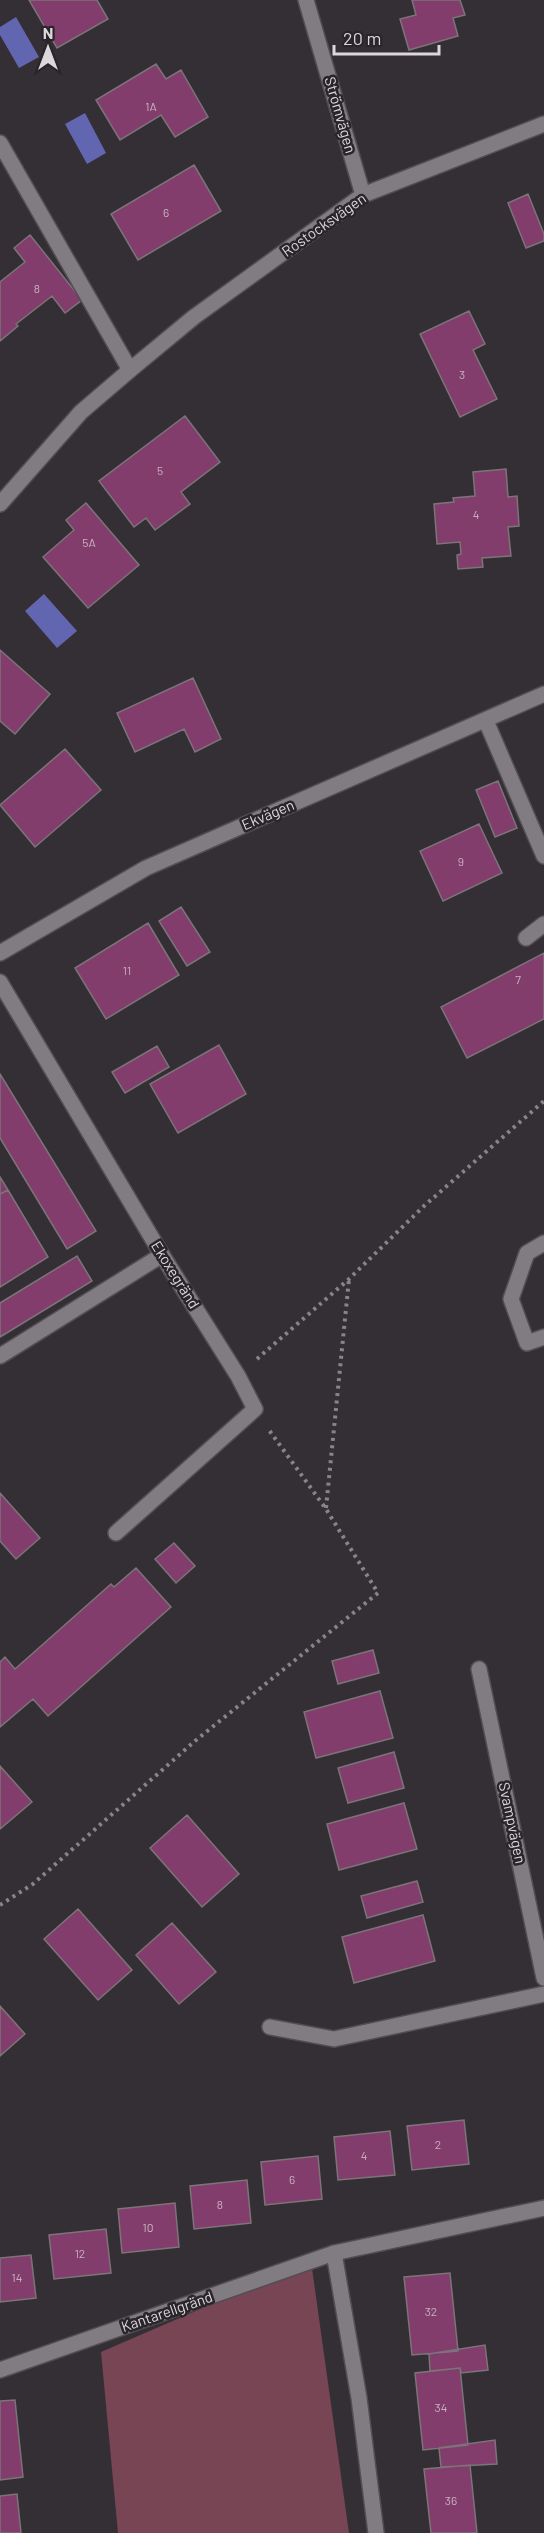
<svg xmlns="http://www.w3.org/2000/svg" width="544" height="2533" font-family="Barlow,sans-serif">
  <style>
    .green { fill: #774554 }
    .water { fill: #6265af }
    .building { fill: #833d6d; stroke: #7b7478; stroke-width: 1.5 }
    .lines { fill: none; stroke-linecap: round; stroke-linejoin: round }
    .lane-casing { stroke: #514d51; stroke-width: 18 }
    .street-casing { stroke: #514d51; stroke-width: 18 }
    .path { stroke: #888488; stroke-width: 4; stroke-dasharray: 3 4.5; stroke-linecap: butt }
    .lane { stroke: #817c82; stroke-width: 15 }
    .street { stroke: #817c82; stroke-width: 15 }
    .labels { text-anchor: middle; stroke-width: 5; stroke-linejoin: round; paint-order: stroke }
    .number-label { font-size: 12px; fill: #c5b1c0 }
    .street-label { font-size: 15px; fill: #dbd8db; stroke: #2a252a }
  </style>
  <rect width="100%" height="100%" fill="#342f34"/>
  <!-- green -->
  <path class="green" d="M311 2261 349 2533H118L101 2352Z"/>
  <!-- water -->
  <path class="water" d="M16 17 39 57 19 68 0 35V27Z
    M85 113 106 153 87 164 65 124Z
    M44 594 77 631 57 648 25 611Z"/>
  <!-- building -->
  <path class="building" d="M29 0H97L108 19 57 48Z
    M412 0H460L465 15 453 18 458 36 409 50 400 19 416 15Z
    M156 64 166 79 181 70 208 117 175 137 161 115 120 140 96 100Z
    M194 165 221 211 138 260 111 214Z
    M528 194 544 234V241L526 248 508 203Z
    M30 235 82 300 65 313 52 296 16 324 18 326 0 341V282L25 262 14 248Z
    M469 311 485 344 473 350 497 399 460 417 420 334Z
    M185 416 220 462 181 492 190 504 155 530 146 518 134 527 99 481Z
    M506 469 508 497 517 496 519 526 508 527 511 556 482 558 483 567 458 569 457 555 461 554 460 542 437 544 434 504 454 502 453 498 475 496 473 472Z
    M86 503 139 565 88 608 43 557 74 530 66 520Z
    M0 650 50 694 15 734 0 721Z
    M193 678 221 739 195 752 184 729 135 752 117 713Z
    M65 749 101 790 35 847 0 805Z
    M498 781 517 828 495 837 476 790Z
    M479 824 502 873 443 901 420 851Z
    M181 907 210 952 187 966 159 921Z
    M148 923 179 975 106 1019 75 968Z
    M544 953V1019L467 1058 441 1007Z
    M219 1045 246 1094 178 1133 150 1084Z
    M157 1046 169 1067 125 1093 112 1072Z
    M0 1074 96 1231 67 1249 0 1138Z
    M0 1177 8 1190 0 1194Z
    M8 1190 48 1257 0 1287V1194Z
    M77 1256 92 1281 0 1337V1303Z
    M0 1493 40 1538 16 1559 0 1541Z
    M174 1543 195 1566 176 1583 155 1559Z
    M136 1568 171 1607 48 1716 33 1699 0 1727V1662L5 1657 15 1669 111 1584 114 1587Z
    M373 1650 379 1673 338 1684 332 1661Z
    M380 1691 393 1738 316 1758 304 1712Z
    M394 1752 404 1788 348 1803 338 1768Z
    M0 1766 32 1802 0 1829Z
    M404 1803 417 1849 339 1870 327 1824Z
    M187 1815 239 1874 202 1907 150 1848Z
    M417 1881 423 1902 367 1918 361 1896Z
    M78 1909 132 1970 98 2000 44 1939Z
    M423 1915 435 1961 354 1983 342 1937Z
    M172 1923 216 1972 179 2004 136 1955Z
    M0 2006 25 2034 0 2056Z
    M464 2120 469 2164 412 2170 407 2126Z
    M390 2131 395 2175 338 2180 334 2137Z
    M318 2156 322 2199 265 2205 261 2162Z
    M247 2180 251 2223 194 2229 190 2186Z
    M175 2203 179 2247 122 2253 118 2209Z
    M106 2229 111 2273 54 2279 49 2235Z
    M31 2255 36 2298 0 2302V2258Z
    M450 2273 458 2351 412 2355 404 2277Z
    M485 2345 488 2370 461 2373 460 2368 430 2371 429 2354Z
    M460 2368 468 2445 423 2450 415 2373Z
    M15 2400 23 2477 0 2480V2401Z
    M495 2440 497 2464 441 2467 439 2448Z
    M470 2465 477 2533H431L424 2469Z
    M17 2494 21 2533H0V2496Z"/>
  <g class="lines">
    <!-- lane casing -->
    <g class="lane-casing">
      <path id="lane" d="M0 143 130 370
        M486 721 544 856
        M526 938 544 924
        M544 1243 527 1253 511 1299 527 1343 544 1337
        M0 1356 162 1255"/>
    </g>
    <!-- street casing -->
    <g class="street-casing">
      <path id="street" d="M306 0 363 195
        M0 504 81 412 130 370 194 317 363 195 544 124
        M0 953 146 868 544 694
        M0 982 162 1255 238 1376 255 1409 116 1533
        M479 1669 544 1978
        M270 2027 334 2039 544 1994
        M334 2253 359 2398 376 2533
        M0 2370 334 2253 544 2208"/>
    </g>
    <!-- path -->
    <path class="path" d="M257 1359 349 1279 424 1206 544 1101
      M326 1508 349 1279
      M0 1905 33 1884 195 1741 378 1593 326 1509 269 1430"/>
    <!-- lane -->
    <use href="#lane" class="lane"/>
    <!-- street -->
    <use href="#street" class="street"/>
  </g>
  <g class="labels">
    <!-- number labels -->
    <g class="number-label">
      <text x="151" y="111">1A</text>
      <text x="166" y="217">6</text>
      <text x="37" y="293">8</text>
      <text x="462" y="379">3</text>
      <text x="160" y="475">5</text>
      <text x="476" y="519">4</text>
      <text x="89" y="547">5A</text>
      <text x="461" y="866">9</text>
      <text x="127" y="975">11</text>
      <text x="518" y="984">7</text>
      <text x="438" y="2149">2</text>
      <text x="364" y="2160">4</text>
      <text x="292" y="2184">6</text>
      <text x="220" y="2209">8</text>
      <text x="148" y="2232">10</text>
      <text x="80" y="2258">12</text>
      <text x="17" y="2282">14</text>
      <text x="431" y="2316">32</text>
      <text x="441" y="2412">34</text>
      <text x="451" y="2505">36</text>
    </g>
    <!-- street labels -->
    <g class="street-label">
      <text transform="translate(340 115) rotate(74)" y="5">Strömvägen</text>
      <text transform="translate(324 225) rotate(-35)" y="5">Rostocksvägen</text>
      <text transform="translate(268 815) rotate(-23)" y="5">Ekvägen</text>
      <text transform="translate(175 1275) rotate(58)" y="5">Ekoxegränd</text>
      <text transform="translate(512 1823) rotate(78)" y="5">Svampvägen</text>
      <text transform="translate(167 2312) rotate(-19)" y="5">Kantarellgränd</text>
    </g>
  </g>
  <!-- north arrow -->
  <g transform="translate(48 48)" stroke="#2a252a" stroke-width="4.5" paint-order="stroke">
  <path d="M0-4.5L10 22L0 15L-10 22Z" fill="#dbd8db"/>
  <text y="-9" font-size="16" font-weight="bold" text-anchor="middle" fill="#dbd8db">N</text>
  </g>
  <!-- scale -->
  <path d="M334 45v9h105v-9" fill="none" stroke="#dbd8db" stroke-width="3"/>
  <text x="343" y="45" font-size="18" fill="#dbd8db" stroke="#2a252a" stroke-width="4.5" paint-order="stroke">20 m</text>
</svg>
